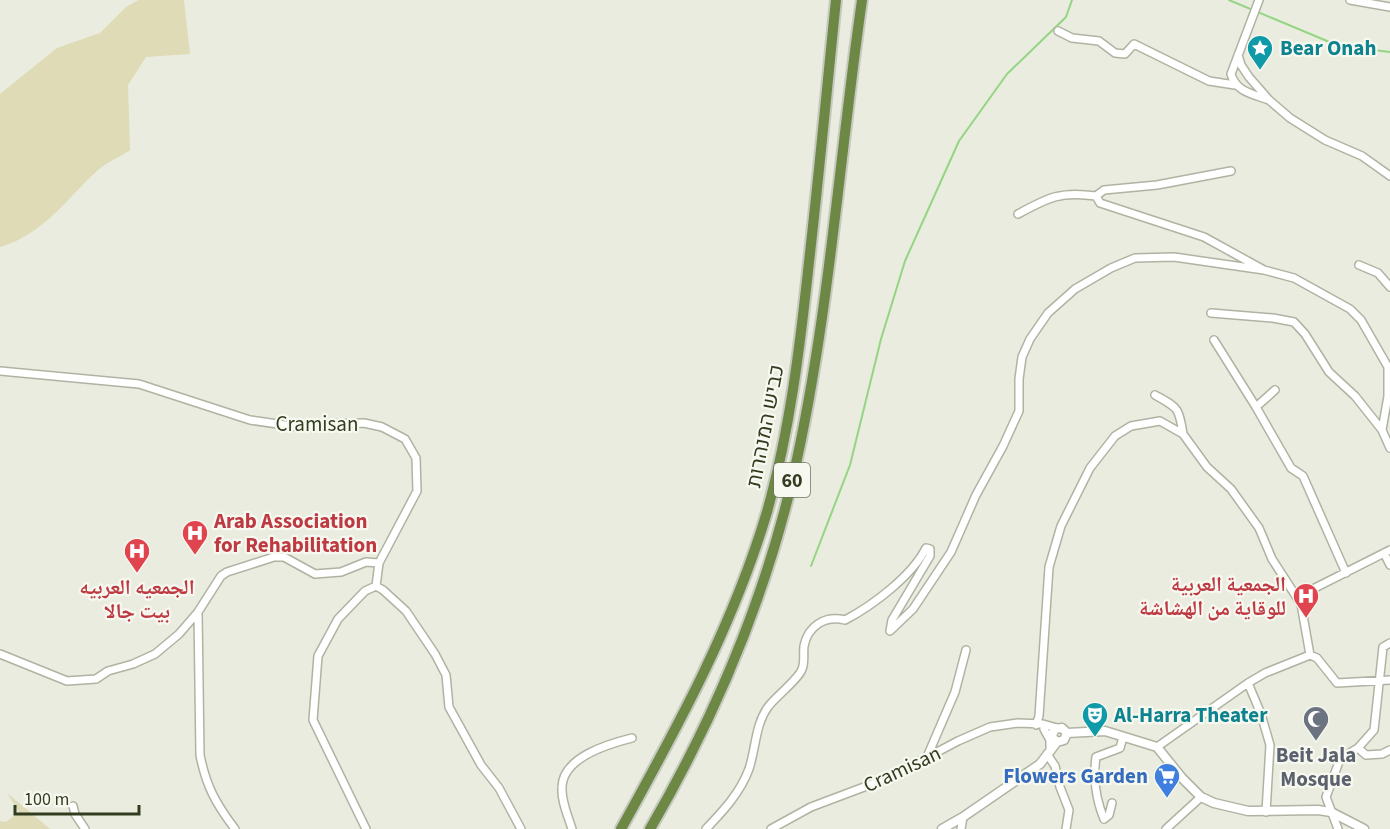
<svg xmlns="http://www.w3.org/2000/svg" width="1390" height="829" font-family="'Source Sans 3','Noto Naskh Arabic',Heebo,sans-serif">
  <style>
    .green { fill: #dfdbb6 }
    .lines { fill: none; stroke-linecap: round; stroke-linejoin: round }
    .stream { stroke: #94d582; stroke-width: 2 }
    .minor-casing { stroke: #aeb4a2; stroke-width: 10 }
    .tertiary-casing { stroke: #aeb4a2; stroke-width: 11 }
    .trunk-casing { stroke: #c6c9c0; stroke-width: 14 }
    .minor { stroke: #fff; stroke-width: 7 }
    .tertiary { stroke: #fff; stroke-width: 8 }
    .trunk { stroke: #6d8844; stroke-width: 10 }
    .labels { text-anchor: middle; stroke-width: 4.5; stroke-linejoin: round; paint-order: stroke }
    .shield { fill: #f7f8f0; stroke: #6d755e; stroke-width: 1.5 }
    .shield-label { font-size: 20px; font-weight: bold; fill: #323d1f }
    .culture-label { font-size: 21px; font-weight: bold; fill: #0d838f; stroke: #f7f8f0; text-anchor: start }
    .street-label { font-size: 21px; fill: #323d1f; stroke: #f7f8f0 }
    .health-label { font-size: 21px; font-weight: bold; fill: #be3a42; stroke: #f7f8f0; text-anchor: start }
    .worship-label { font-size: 21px; font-weight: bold; fill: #5b616d; stroke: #f7f8f0 }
    .shop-label { font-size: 21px; font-weight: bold; fill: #366cbe; stroke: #f7f8f0; text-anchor: end }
  </style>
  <rect width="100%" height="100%" fill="#e9ecdf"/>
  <!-- green -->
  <path class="green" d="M139 0H184L190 54 146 57 128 85 130 150C120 157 107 162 98 170 66 199 44 234 0 247V94L57 48 100 33 126 7Z
    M7 793 50 829H0V821L6 822 19 812Z"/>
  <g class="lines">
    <!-- stream -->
    <path class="stream" d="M1229 0 1339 46 1390 52
      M811 566 850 465 881 339 905 261 959 141 1007 74 1066 17 1072 0"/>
    <!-- minor casing -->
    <g class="minor-casing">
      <path id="minor" d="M1259 0 1231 74C1236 92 1253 94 1269 100
        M1350 0 1390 7
        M1058 31 1072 38 1099 41 1115 53 1125 54 1134 44 1209 81 1235 85
        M1238 55 1241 65 1249 77 1269 100 1290 118 1325 140 1362 156 1390 176
        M1096 196 1104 190 1157 185 1231 171
        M1018 214C1049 197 1061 191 1096 196L1100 203 1204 237 1264 270 1294 278 1350 309 1361 320 1388 367V396L1382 430
        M1359 265 1378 273 1390 287
        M1211 313 1273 318 1294 322 1305 334 1329 372 1355 396 1382 430 1390 448
        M1214 340 1256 407 1291 468 1303 476 1346 573
        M0 371 139 384 250 420 305 428 330 424 364 423 382 427 405 439 416 458 417 491 379 563 376 586 383 590 406 611 435 654 446 675 449 707 481 765 499 788 521 829
        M1155 395C1178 408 1179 407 1183 434
        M1256 407 1275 390
        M1384 553 1390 565
        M1297 597 1390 550
        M198 612 200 755C206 786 216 804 235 829
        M0 654 67 681 96 679 108 671 133 664 155 654 179 634 198 612 221 576 227 572 274 557H284L315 574 341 572 366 562 379 563
        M1310 655 1317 658 1337 683 1390 680
        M1036 725 1039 716 1049 567 1061 526 1090 468 1115 436 1131 426 1160 421 1183 434 1207 467 1231 489 1259 528 1272 559 1301 604 1310 655 1265 673 1248 683
        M1044 729 1050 740V751
        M1157 747 1248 683 1261 714 1270 745 1266 812
        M1358 748 1366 755 1382 754 1390 750
        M1047 754 1055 766 1060 787 1069 810 1066 829
        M927 757 955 692 966 650
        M1112 803 1109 815 1104 819C1096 800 1093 777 1096 757L1120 748 1123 737
        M73 806 75 814 85 829
        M366 829 313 720 318 656 338 619 365 591 376 586
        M572 829C568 816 561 801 562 787 563 757 608 744 632 738
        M706 829C724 810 740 793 749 769 756 748 755 725 768 707 775 697 799 679 802 669 805 663 803 653 804 646 808 626 825 615 845 620 872 606 912 576 926 548L930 549V556L892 620 890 631 913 609 951 552 976 495 1003 446 1019 411V379L1022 357 1030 339 1048 313 1075 289 1111 268 1135 258 1174 257 1264 270
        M771 829 811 807 888 778 958 741 990 727 1018 723 1043 724 1057 728
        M961 829 963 817
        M1166 829 1201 797
        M1338 829 1326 797 1340 759 1358 748 1374 730 1383 647 1390 643"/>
    </g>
    <!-- tertiary casing -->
    <g class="tertiary-casing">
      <path id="tertiary" d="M1067 733 1105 731 1157 747 1182 778 1201 797 1214 803 1248 811 1318 810 1331 812 1364 829
        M1057 742 1052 737 1054 729 1062 728 1067 733
        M942 829 963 817 1040 764 1057 742 1064 740 1067 733"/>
    </g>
    <!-- trunk casing -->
    <g class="trunk-casing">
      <path id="trunk" d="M621 829C678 726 733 626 767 512 790 430 800 346 809 262 819 175 827 87 836 0
        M650 829C714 719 764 601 793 477 829 320 839 159 862 0"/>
    </g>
    <!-- minor -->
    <use href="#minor" class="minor"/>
    <!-- tertiary -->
    <use href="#tertiary" class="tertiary"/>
    <!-- trunk -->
    <use href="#trunk" class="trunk"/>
  </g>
  <!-- icons -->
  <defs>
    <g id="sight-pin" transform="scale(1.35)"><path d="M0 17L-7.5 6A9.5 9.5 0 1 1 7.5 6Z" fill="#0f9aa8" stroke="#f7f8f0"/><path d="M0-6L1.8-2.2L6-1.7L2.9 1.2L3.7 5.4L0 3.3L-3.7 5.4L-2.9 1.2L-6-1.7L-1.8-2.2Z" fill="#fff"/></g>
    <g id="hospital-pin" transform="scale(1.35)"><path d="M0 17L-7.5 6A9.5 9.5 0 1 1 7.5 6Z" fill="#e0444e" stroke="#f7f8f0"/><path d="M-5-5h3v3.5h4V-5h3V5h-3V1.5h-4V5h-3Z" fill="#fff"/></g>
    <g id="theatre-pin" transform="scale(1.35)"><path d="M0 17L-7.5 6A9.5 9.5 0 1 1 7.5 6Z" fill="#0f9aa8" stroke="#f7f8f0"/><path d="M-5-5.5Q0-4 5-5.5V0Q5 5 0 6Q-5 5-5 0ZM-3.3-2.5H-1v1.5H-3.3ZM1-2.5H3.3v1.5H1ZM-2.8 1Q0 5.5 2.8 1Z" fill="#fff"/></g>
    <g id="mosque-pin" transform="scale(1.35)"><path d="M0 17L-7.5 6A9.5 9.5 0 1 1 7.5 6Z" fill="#6b7280" stroke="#f7f8f0"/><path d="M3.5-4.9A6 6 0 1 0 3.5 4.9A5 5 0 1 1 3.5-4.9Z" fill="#fff"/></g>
    <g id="supermarket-pin" transform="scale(1.35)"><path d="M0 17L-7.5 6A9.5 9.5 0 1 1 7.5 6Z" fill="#3f7fe0" stroke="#f7f8f0"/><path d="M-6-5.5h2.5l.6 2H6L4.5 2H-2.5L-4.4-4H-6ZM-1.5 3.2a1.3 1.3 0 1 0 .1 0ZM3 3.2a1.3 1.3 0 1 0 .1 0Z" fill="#fff"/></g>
  </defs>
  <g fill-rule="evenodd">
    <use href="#sight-pin" x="1260" y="48"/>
    <use href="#hospital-pin" x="195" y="533"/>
    <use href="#hospital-pin" x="137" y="551"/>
    <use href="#hospital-pin" x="1306" y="596"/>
    <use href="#theatre-pin" x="1095" y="715"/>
    <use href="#mosque-pin" x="1316" y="719"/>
    <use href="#supermarket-pin" x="1167" y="776"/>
  </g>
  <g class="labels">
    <!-- shield labels -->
    <rect class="shield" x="774" y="463" width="36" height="34" rx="4.5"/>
    <g class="shield-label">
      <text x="792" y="487">60</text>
    </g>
    <!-- culture labels -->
    <g class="culture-label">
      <text x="1280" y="55">Bear Onah</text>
      <text x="1114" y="722">Al-Harra Theater</text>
    </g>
    <!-- street labels -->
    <g class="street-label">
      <text x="317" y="431">Cramisan</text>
      <text transform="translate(765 426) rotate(-79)" y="7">כביש המנהרות</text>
      <text transform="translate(902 769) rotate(-25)" y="7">Cramisan</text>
    </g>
    <!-- health labels -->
    <g class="health-label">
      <text x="214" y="528">Arab Association<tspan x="214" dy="24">for Rehabilitation</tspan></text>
      <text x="1286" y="591" text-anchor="end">الجمعية العربية<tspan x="1286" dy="24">للوقاية من الهشاشة</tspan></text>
      <text x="137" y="594" text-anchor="middle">الجمعيه العربيه<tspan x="137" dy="24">بيت جالا</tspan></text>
    </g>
    <!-- worship labels -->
    <g class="worship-label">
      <text x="1316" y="762">Beit Jala<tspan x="1316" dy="24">Mosque</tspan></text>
    </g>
    <!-- shop labels -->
    <g class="shop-label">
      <text x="1148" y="783">Flowers Garden</text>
    </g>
  </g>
  <!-- scale -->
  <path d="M15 805v9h124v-9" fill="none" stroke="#323d1f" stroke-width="3"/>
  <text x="24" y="805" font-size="18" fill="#323d1f" stroke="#f7f8f0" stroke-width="4.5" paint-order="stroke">100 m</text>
</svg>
